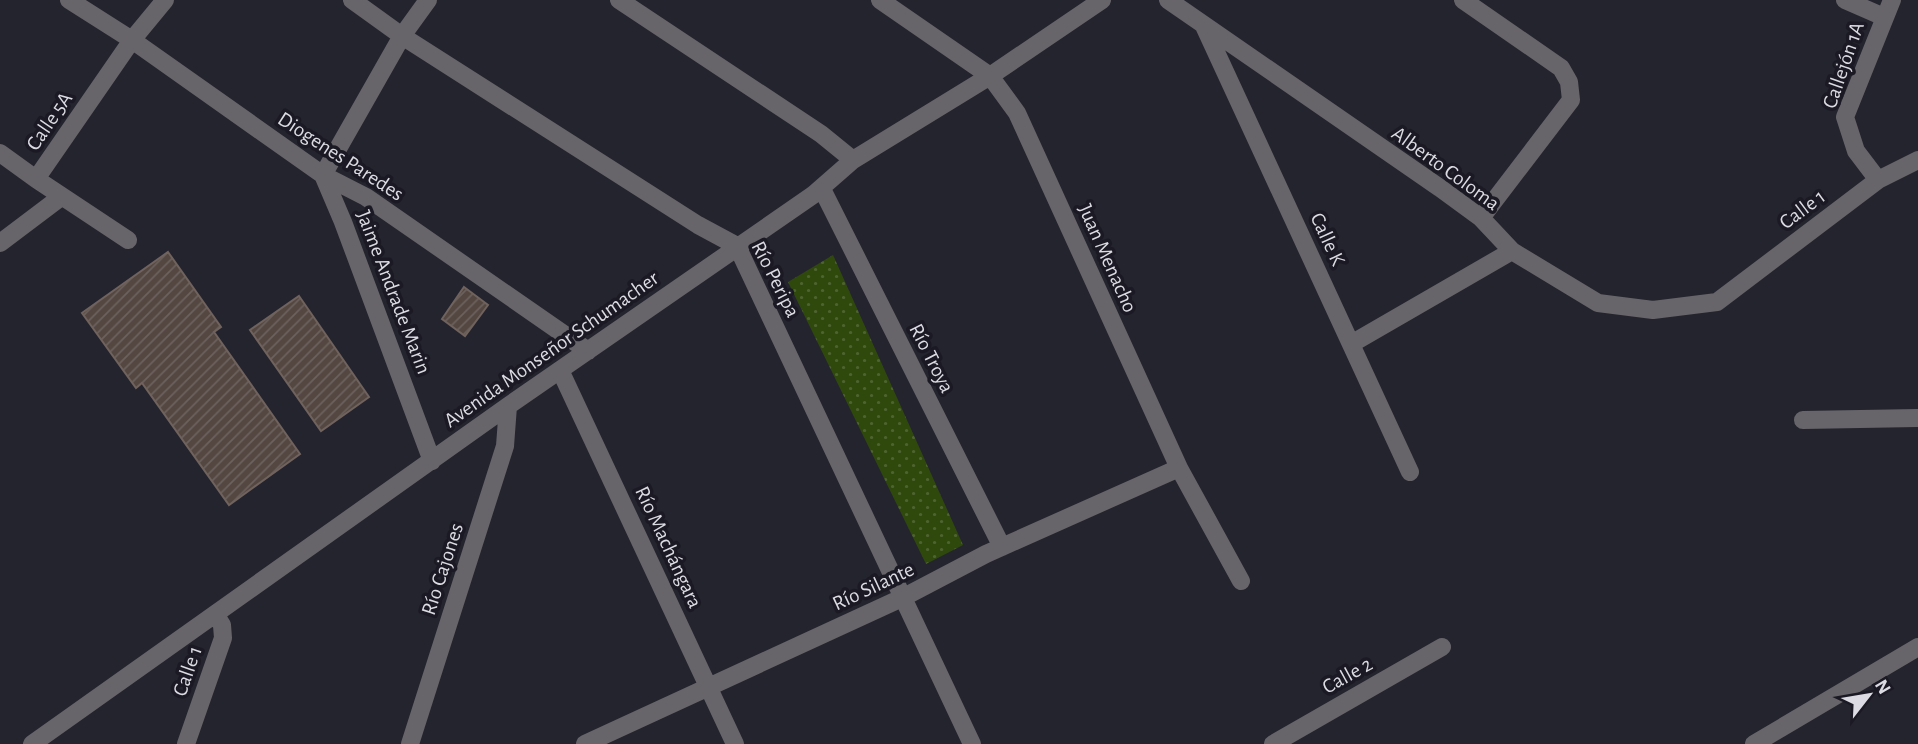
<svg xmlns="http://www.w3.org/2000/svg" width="1918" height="744" font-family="'Alegreya Sans',sans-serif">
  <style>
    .grass { fill: url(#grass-dots) }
    .building { fill: url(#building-hatch); stroke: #70625d; stroke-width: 2 }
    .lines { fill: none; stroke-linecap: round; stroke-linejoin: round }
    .minor { stroke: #67656a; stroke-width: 18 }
    .labels { text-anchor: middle; stroke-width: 7; stroke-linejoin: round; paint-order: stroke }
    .street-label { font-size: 21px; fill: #dcdbe3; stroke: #1b1a24 }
  </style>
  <defs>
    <pattern id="grass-dots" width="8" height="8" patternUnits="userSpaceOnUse" patternTransform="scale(1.75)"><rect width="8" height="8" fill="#2f490d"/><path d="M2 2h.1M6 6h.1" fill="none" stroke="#4d6330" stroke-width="1.8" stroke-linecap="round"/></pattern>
    <pattern id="building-hatch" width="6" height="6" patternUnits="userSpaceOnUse" patternTransform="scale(1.75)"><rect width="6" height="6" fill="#544742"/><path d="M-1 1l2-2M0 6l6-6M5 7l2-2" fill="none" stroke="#6c615d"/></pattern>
  </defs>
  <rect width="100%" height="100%" fill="#24242e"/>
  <!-- grass -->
  <path class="grass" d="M833 255 963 545 926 564 788 282Z"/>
  <!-- building -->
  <path class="building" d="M168 252 221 327 214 332 300 454 229 505 142 383 136 388 82 313Z
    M464 287 488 305 465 336 442 319Z
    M299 296 369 397 321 431 250 330Z"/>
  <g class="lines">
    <!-- minor -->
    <path class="minor" d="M69 0 132 40 323 175 366 197 588 351
      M352 0 402 36 698 225 737 246 972 744
      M428 0 402 36 323 175 343 222 432 461
      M619 0 821 134 853 160
      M880 0 990 76 1017 113 1179 468 1241 581
      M1168 0 1440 188 1481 218 1512 251 1598 303 1653 310 1717 302 1878 180 1918 160
      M1463 0 1561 68 1569 82 1571 100 1481 218
      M1845 0 1884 17
      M1204 26 1410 472
      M0 153 36 179
      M1878 180 1856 151 1845 117 1892 0
      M822 189 1002 547
      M128 240 36 179 132 40 165 0
      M0 243 61 197
      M1351 344 1512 251
      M560 370 735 744
      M1803 420 1918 418
      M32 744 508 406 813 195 853 160 990 76 1102 0
      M186 744 223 638 222 625 215 614
      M410 744 505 446 508 406
      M585 744 904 597 986 554 1179 468
      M1273 744 1442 647
      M1754 744 1918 647"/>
  </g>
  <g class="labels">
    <!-- street labels -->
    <g class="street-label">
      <text transform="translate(1843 65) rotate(-71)" y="7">Callejón 1A</text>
      <text transform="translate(49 121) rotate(-56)" y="7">Calle 5A</text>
      <text transform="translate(341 156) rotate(33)" y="7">Diogenes Paredes</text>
      <text transform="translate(1446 168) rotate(36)" y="7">Alberto Coloma</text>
      <text transform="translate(1802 209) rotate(-37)" y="7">Calle 1</text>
      <text transform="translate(1328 239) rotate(65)" y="7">Calle K</text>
      <text transform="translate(1108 258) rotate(66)" y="7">Juan Menacho</text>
      <text transform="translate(776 279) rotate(63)" y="7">Río Peripa</text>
      <text transform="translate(394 292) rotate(69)" y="7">Jaime Andrade Marin</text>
      <text transform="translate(551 349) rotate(-35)" y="7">Avenida Monseñor Schumacher</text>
      <text transform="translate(932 358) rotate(63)" y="7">Río Troya</text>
      <text transform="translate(669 547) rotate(65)" y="7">Río Machángara</text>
      <text transform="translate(442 569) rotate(-72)" y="7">Río Cajones</text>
      <text transform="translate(873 586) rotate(-25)" y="7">Río Silante</text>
      <text transform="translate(187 671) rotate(-71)" y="7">Calle 1</text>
      <text transform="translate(1347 675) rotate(-29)" y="7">Calle 2</text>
    </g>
  </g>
  <!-- north arrow -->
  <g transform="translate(1869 695) rotate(59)" stroke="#1b1a24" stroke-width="5" paint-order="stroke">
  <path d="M0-5L12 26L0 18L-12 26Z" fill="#dcdbe3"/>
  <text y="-10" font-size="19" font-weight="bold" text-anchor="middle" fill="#dcdbe3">N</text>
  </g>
</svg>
